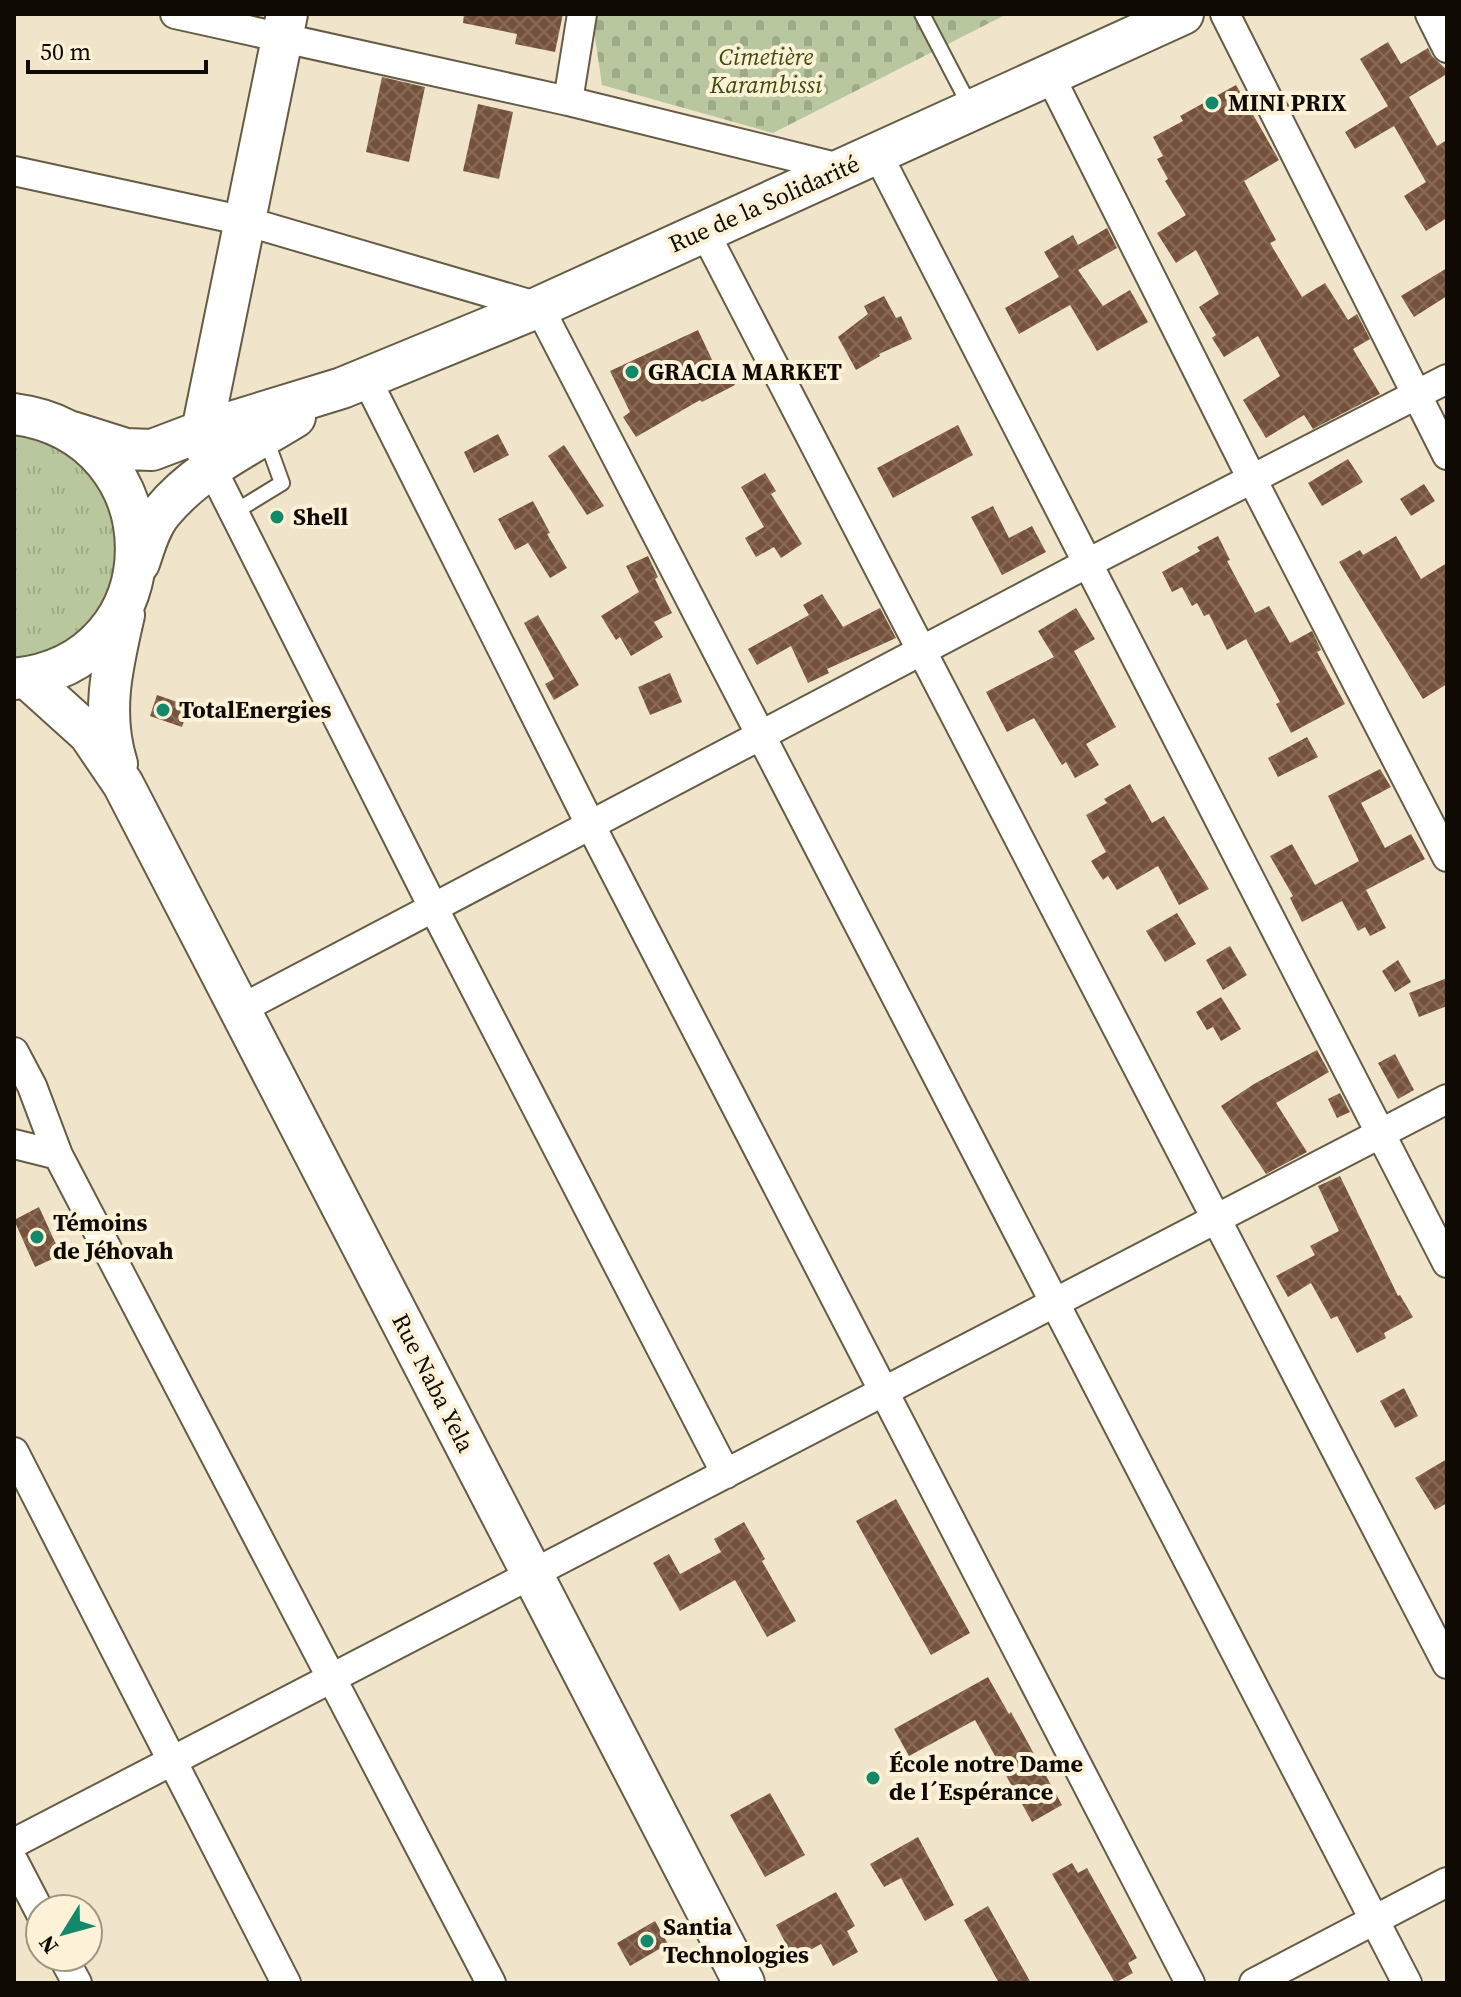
<svg xmlns="http://www.w3.org/2000/svg" width="1461" height="1997" font-family="'Source Serif 4',serif">
  <style>
    .grass { fill: url(#grass-tufts) }
    .cemetery { fill: url(#cemetery-stones) }
    .building { fill: url(#building-cross-hatch) }
    .lines { fill: none; stroke-linecap: round; stroke-linejoin: round }
    .lane-casing { stroke: #655c45; stroke-width: 18 }
    .street-casing { stroke: #655c45; stroke-width: 32 }
    .secondary-casing { stroke: #655c45; stroke-width: 44 }
    .lane { stroke: #fff; stroke-width: 14 }
    .street { stroke: #fff; stroke-width: 28 }
    .secondary { stroke: #fff; stroke-width: 40 }
    .poi-dot { fill: #13896a; stroke: #fdf2d8; stroke-width: 3 }
    .labels { text-anchor: middle; stroke-width: 8; stroke-linejoin: round; paint-order: stroke }
    .park-label { font-size: 24px; font-style: italic; fill: #3b4c0b; stroke: #fdf2d8 }
    .poi-label { font-size: 24px; font-weight: bold; fill: #0f0b04; stroke: #fdf2d8; text-anchor: start }
    .street-label { font-size: 24px; fill: #0f0b04; stroke: #fdf2d8 }
  </style>
  <defs>
    <pattern id="grass-tufts" width="24" height="20" patternUnits="userSpaceOnUse" patternTransform="scale(2)"><rect width="24" height="20" fill="#b8c79e"/><path d="M3 7l-1-3M5 7V3M7 7l1-3M15 17l-1-3M17 17v-4M19 17l1-3" fill="none" stroke="#9daa86"/></pattern>
    <pattern id="cemetery-stones" width="16" height="16" patternUnits="userSpaceOnUse" patternTransform="scale(2)"><rect width="16" height="16" fill="#b8c79e"/><path d="M2 7V4a2 2 0 0 1 4 0v3zM10 15v-3a2 2 0 0 1 4 0v3z" fill="#9daa86"/></pattern>
    <pattern id="building-cross-hatch" width="8" height="8" patternUnits="userSpaceOnUse" patternTransform="scale(2)"><rect width="8" height="8" fill="#77533c"/><path d="M0 0l8 8M0 8l8-8" fill="none" stroke="#876c5a"/></pattern>
  </defs>
  <rect width="100%" height="100%" fill="#f0e5cb"/>
  <!-- grass -->
  <path class="grass" d="M14 429 76 454 117 514 114 590 77 640 14 664Z"/>
  <!-- cemetery -->
  <path class="cemetery" d="M594 14H1007L773 133 602 85 592 17Z"/>
  <!-- building -->
  <path class="building" d="M464 14H563L555 52 515 44 517 34 463 23Z
    M1388 42 1401 64 1428 48 1432 56 1447 70V74L1409 97 1437 146 1447 140V218L1426 231 1404 196 1426 182 1394 126 1355 149 1345 132 1388 106 1360 59Z
    M382 77 425 87 409 162 366 152Z
    M1236 85 1279 160 1244 181 1276 240 1270 243 1302 297 1325 283 1348 320 1357 314 1370 339 1353 349 1380 394 1313 429 1304 415 1266 438 1243 400 1280 376 1258 336 1224 357 1212 338 1216 335 1199 307 1219 294 1196 250 1176 263 1157 233 1186 215 1165 181 1168 179 1157 159 1163 156 1153 137 1183 121 1180 116Z
    M478 104 513 112 499 179 463 171Z
    M1107 228 1117 248 1078 270 1103 306 1130 290 1148 322 1097 351 1070 305 1019 334 1005 308 1059 277 1044 252 1073 235 1078 245Z
    M1447 268V296L1414 317 1401 296Z
    M884 296 896 318 901 316 912 339 879 354 880 356 856 370 838 337 868 314 864 306Z
    M698 330 715 366 722 362 735 385 702 402 700 400 636 437 623 417 630 412 610 371Z
    M958 425 973 455 893 498 877 468Z
    M498 434 509 455 474 473 464 452Z
    M564 445 604 506 587 515 548 456Z
    M1348 459 1363 482 1322 506 1308 483Z
    M765 473 776 491 771 494 802 544 781 558 774 547 756 557 745 538 764 527 741 487Z
    M1424 484 1435 501 1411 516 1400 499Z
    M533 501 550 533 547 534 567 568 550 578 528 543 515 550 498 519Z
    M993 506 1009 538 1032 526 1046 552 1002 575 971 517Z
    M1218 536 1230 560 1227 561 1255 613 1269 606 1290 643 1312 631 1321 650 1317 652 1345 704 1291 733 1276 704 1280 702 1246 639 1227 650 1209 614 1204 616 1197 603 1192 606 1182 587 1172 592 1162 572 1200 551 1197 547Z
    M1396 536 1421 579 1447 563V684L1423 699 1339 562 1360 550 1363 555Z
    M648 556 658 577 655 579 672 613 654 622 663 637 631 656 620 637 616 640 601 616 639 592 626 566Z
    M822 594 843 627 880 608 896 638 827 669 829 673 808 683 791 646 757 665 748 649 809 615 803 605Z
    M1076 608 1095 639 1074 651 1116 727 1086 744 1099 765 1075 778 1066 762 1062 765 1034 718 1007 732 986 692 1054 657 1038 631Z
    M538 615 579 685 554 700 545 684 554 679 524 623Z
    M670 673 682 702 650 715 638 687Z
    M157 695 189 706 182 727 150 716Z
    M1307 737 1318 757 1278 777 1268 758Z
    M1380 769 1391 787 1361 803 1385 848 1411 834 1425 859 1366 890 1386 928 1370 936 1365 927 1358 931 1342 901 1302 922 1290 898 1293 896 1270 856 1292 844 1315 885 1359 861 1328 796Z
    M1130 784 1152 823 1164 816 1209 889 1179 905 1158 866 1117 890 1108 876 1103 880 1091 861 1106 852 1086 815 1107 803 1104 799Z
    M1177 913 1196 944 1165 962 1146 931Z
    M1230 946 1247 975 1223 990 1206 960Z
    M1398 960 1411 982 1395 992 1382 971Z
    M1447 978V1006L1419 1017 1409 993Z
    M1221 997 1241 1029 1221 1041 1213 1027 1207 1030 1196 1012Z
    M1317 1050 1329 1072 1276 1103 1307 1152 1266 1174 1221 1106 1254 1084Z
    M1395 1054 1414 1090 1398 1099 1378 1063Z
    M1340 1093 1350 1112 1337 1118 1328 1099Z
    M1340 1176 1398 1296 1400 1295 1413 1317 1384 1333 1386 1338 1357 1353 1337 1316 1331 1319 1311 1283 1288 1297 1276 1276 1315 1255 1310 1246 1339 1231 1318 1186Z
    M39 1207 61 1255 35 1267 14 1220Z
    M1404 1388 1418 1416 1395 1428 1380 1401Z
    M1447 1459V1503L1435 1510 1415 1478Z
    M896 1499 970 1633 931 1655 856 1521Z
    M744 1522 765 1559 762 1561 796 1621 767 1637 735 1580 680 1611 653 1563 669 1554 680 1574 721 1552 714 1539Z
    M988 1677 1009 1714 1011 1712 1062 1805 1032 1822 975 1720 909 1756 894 1729Z
    M770 1793 805 1855 765 1877 730 1815Z
    M918 1837 954 1905 925 1921 901 1878 884 1887 870 1864Z
    M1072 1863 1078 1873 1087 1868 1137 1958 1128 1963 1133 1973 1115 1983 1052 1874Z
    M836 1892 855 1926 847 1931 858 1952 833 1966 821 1944 794 1959 776 1925Z
    M988 1906 1031 1983H999L964 1920Z
    M655 1921 668 1944 630 1966 617 1943Z"/>
  <g class="lines">
    <!-- lane casing -->
    <g class="lane-casing">
      <path id="lane" d="M922 14 972 110
        M233 513 282 483 265 436"/>
    </g>
    <!-- street casing -->
    <g class="street-casing">
      <path id="street" d="M175 14 568 101 840 168
        M1225 14 1447 455
        M1430 14 1447 48
        M1049 74 1252 479 1447 857
        M568 101 582 14
        M877 153 1447 1263
        M14 171 245 221 539 307 1407 1983
        M704 231 1447 1664
        M366 378 590 824 1190 1983
        M212 469 433 907 726 1474
        M239 1010 1086 564 1447 379
        M14 1052 32 1086 58 1155 491 1983
        M14 1144 58 1155
        M14 1452 286 1983
        M14 1843 1447 1099
        M14 1862 40 1912
        M63 1957 77 1983
        M1254 1983 1447 1882"/>
    </g>
    <!-- secondary casing -->
    <g class="secondary-casing">
      <path id="secondary" d="M14 414C176 435 177 663 14 679
        M72 432 126 449 152 450 202 431 342 388 539 307 1183 14
        M212 469 202 431 287 14
        M139 563C145 546 150 526 162 512 196 470 250 445 295 417
        M27 678 89 734 123 784 744 1983
        M117 764C101 713 112 667 124 615"/>
    </g>
    <!-- lane -->
    <use href="#lane" class="lane"/>
    <!-- street -->
    <use href="#street" class="street"/>
    <!-- secondary -->
    <use href="#secondary" class="secondary"/>
  </g>
  <!-- markers -->
  <g class="poi-dot">
    <circle cx="1212" cy="103" r="8"/>
    <circle cx="632" cy="372" r="8"/>
    <circle cx="277" cy="517" r="8"/>
    <circle cx="163" cy="710" r="8"/>
    <circle cx="37" cy="1237" r="8"/>
    <circle cx="873" cy="1778" r="8"/>
    <circle cx="647" cy="1941" r="8"/>
  </g>
  <g class="labels">
    <!-- park labels -->
    <g class="park-label">
      <text x="766" y="65">Cimetière<tspan x="766" dy="28">Karambissi</tspan></text>
    </g>
    <!-- poi labels -->
    <g class="poi-label">
      <text x="1228" y="111">MINI PRIX</text>
      <text x="648" y="380">GRACIA MARKET</text>
      <text x="293" y="525">Shell</text>
      <text x="179" y="718">TotalEnergies</text>
      <text x="53" y="1231">Témoins<tspan x="53" dy="28">de Jéhovah</tspan></text>
      <text x="889" y="1772">École notre Dame<tspan x="889" dy="28">de l´Espérance</tspan></text>
      <text x="663" y="1935">Santia<tspan x="663" dy="28">Technologies</tspan></text>
    </g>
    <!-- street labels -->
    <g class="street-label">
      <text transform="translate(764 204) rotate(-24)" y="8">Rue de la Solidarité</text>
      <text transform="translate(433 1383) rotate(63)" y="8">Rue Naba Yela</text>
    </g>
  </g>
  <!-- border -->
  <rect width="1461" height="1997" fill="none" stroke="#0f0b04" stroke-width="32"/>
  <!-- north arrow -->
  <g transform="translate(64 1933) rotate(233)"><circle r="38" fill="#fdf2d8" stroke="#9e9683" stroke-width="2"/>
  <path d="M0-6L14 30L0 20L-14 30Z" fill="#13896a"/>
  <text y="-12" font-size="22" font-weight="bold" text-anchor="middle" fill="#0f0b04">N</text>
  </g>
  <!-- scale -->
  <path d="M28 60v12h178v-12" fill="none" stroke="#0f0b04" stroke-width="4"/>
  <text x="40" y="60" font-size="24" fill="#0f0b04" stroke="#fdf2d8" stroke-width="6" paint-order="stroke">50 m</text>
</svg>
